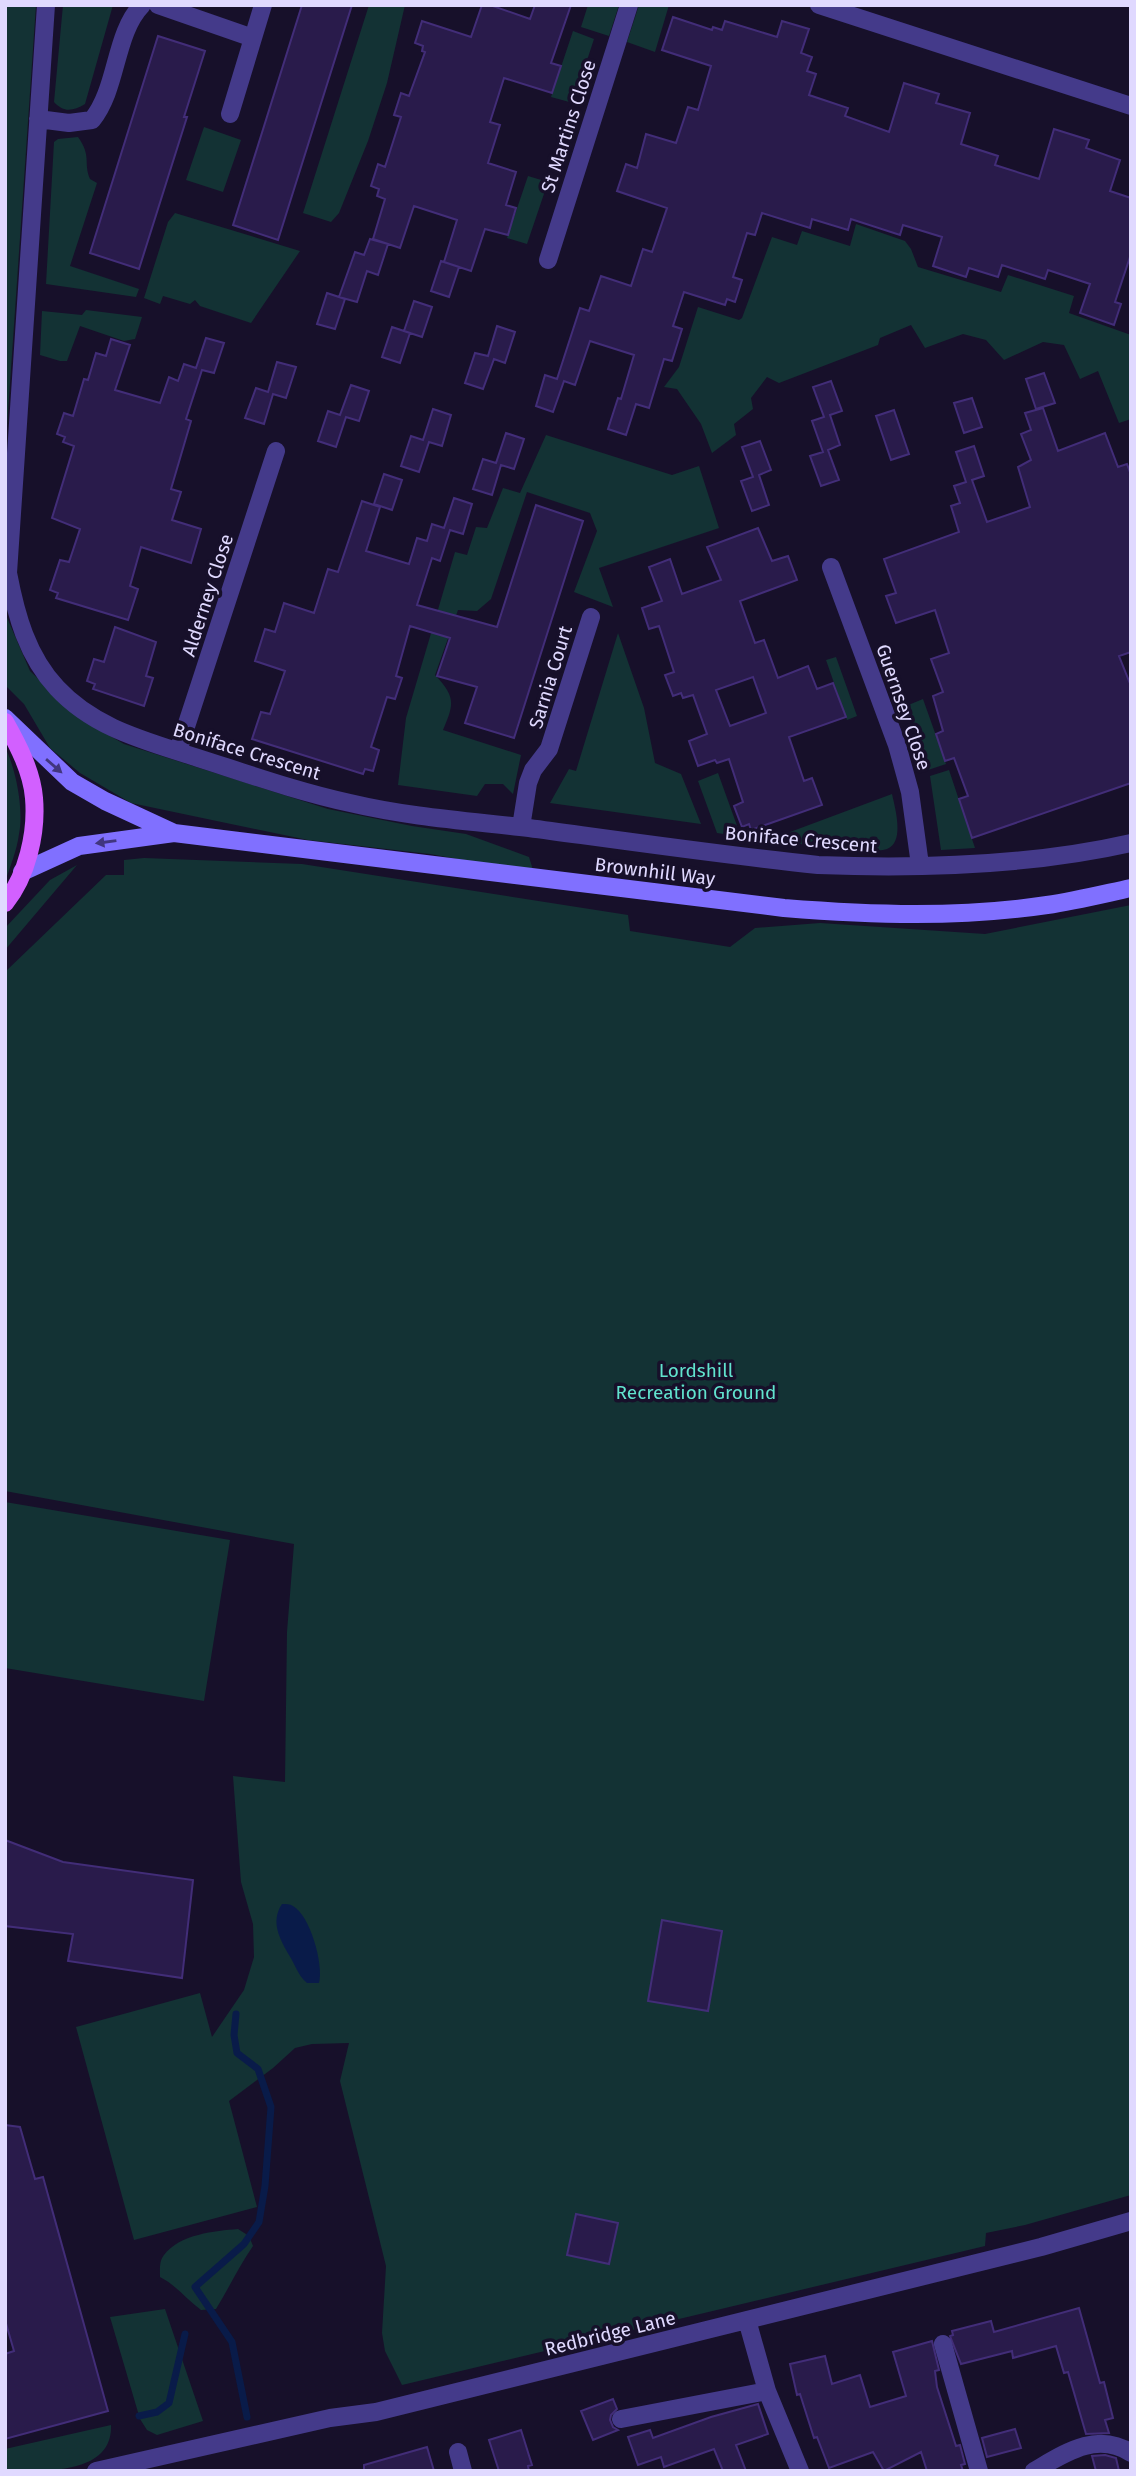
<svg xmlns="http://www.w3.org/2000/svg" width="1136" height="2476" font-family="'Fira Sans',sans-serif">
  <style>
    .green { fill: #133234 }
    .water { fill: #091b49 }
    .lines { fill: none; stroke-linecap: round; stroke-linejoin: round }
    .stream { stroke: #091b49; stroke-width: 7 }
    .building { fill: #291b4b; stroke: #422d78; stroke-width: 2; fill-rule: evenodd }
    .street { stroke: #443a8a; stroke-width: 18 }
    .secondary { stroke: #8070ff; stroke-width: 18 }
    .primary { stroke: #d260ff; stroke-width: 18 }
    .oneway { fill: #41367f }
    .labels { text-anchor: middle; stroke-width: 7; stroke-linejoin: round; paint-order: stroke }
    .street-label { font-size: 19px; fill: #e0d9ff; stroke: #17102a }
    .park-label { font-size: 19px; fill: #61e3ce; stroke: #17102a }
  </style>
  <rect width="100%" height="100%" fill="#17102a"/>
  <!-- green -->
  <path class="green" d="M5 5H36L5 456Z
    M63 5H113L85 104C73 111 64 113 54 102Z
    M369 5H405L387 83 368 141 339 213 331 222 303 213Z
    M588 5H619L609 36 581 27Z
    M639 5H669L655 52 627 42Z
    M573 31 594 39 573 103 551 97Z
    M204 127 241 140 223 192 186 180Z
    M78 137C92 157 83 162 90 179L97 183 70 266 139 289 136 297 46 284 54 142 58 139Z
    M528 176 548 182 527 244 507 238Z
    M175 213 300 251 251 323 200 306 195 300 190 304 163 296 160 304 144 298 168 222Z
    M856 224 905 241 911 249 918 267 1001 292 1008 275 1074 296 1069 313 1131 335V419L1119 423 1098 371 1080 379 1064 345 1043 342 1004 360 986 340 963 334 925 348 911 325 880 338 878 345 779 383 767 377 751 398 753 409 734 424 736 435 712 453 701 424 677 389 664 387 679 367 698 307 739 320 742 318 772 237 797 245 802 231 850 246Z
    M86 310 142 317 135 339 124 341 80 326 67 361H60L40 355 42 311 82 315Z
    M546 435 672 475 699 466 719 528 599 568 613 607 574 592 597 531 590 513 527 492 491 599 477 611 458 610 435 675C456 697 454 704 443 730L521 755 513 794 503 784H485L477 796 398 785 406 718 455 552 467 555 476 527 487 528 503 488 520 493Z
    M5 613 30 671 79 718 124 744 328 809 412 826 466 834 529 857 534 873 430 854 308 840 131 803 80 773 50 748 24 704 5 685Z
    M618 633 644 708 655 763 681 774 701 824 550 803 569 769 576 771Z
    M836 657 857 716 847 720 826 660Z
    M923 699 946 764 928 770 906 706Z
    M5 747C16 769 24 810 19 834 17 850 10 867 5 882Z
    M949 770 975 848 941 850 930 776Z
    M718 773 740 834 737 836 717 833 698 781Z
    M892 794C895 808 905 842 887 849 882 851 875 850 869 850L766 841Z
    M144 858 302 864 628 915 630 931 730 947 755 928 820 923 985 934 1131 905V2195L1025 2225 986 2233 985 2246 402 2385 385 2351 382 2333 386 2266 340 2081 349 2043 312 2044 295 2048 273 2068 229 2101 257 2207 134 2240 76 2027 200 1993 212 2037 244 1990 254 1957 253 1924 241 1882 233 1776 285 1782 287 1632 294 1544 5 1491V972L106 875H124V860Z
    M77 865 5 950V928L50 880Z
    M5 1502 230 1540 204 1701 5 1668Z
    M238 2229 249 2236 253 2246C239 2266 229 2288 216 2309L201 2310C186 2299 176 2285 160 2277 160 2270 159 2261 164 2255 180 2234 215 2231 238 2229Z
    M165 2309 203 2421 157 2435 147 2430 140 2419 110 2317Z
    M111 2425C113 2476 42 2471 5 2471V2449Z"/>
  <!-- water -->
  <path class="water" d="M282 1904C286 1904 290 1904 293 1906 310 1915 324 1965 319 1983H307C297 1974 296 1966 289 1955 280 1939 270 1922 282 1904Z"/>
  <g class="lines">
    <!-- stream -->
    <path class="stream" d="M236 2014 234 2035 237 2053 258 2069 271 2107 265 2186 259 2222 244 2244 195 2287 232 2342 247 2417
      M139 2416 157 2412 169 2403 185 2334"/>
  </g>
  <!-- building -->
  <path class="building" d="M302 5H352L278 240 233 225Z
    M482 5H490L530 19 535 5H571L551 63 561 66 552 93 504 78 490 122 500 125 488 163 516 172 506 205 516 208 508 235 485 229 471 271 444 262 457 220 414 206 400 248 373 239 385 199 377 196 379 189 371 186 378 164 385 167 401 117 394 115 401 93 409 96 425 52 422 51 423 46 415 43 422 21 471 37Z
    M673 17 712 30 713 27 722 30 725 21 777 37 782 21 809 29 801 53 812 57 807 71 816 74 809 95 848 108 845 116 889 132 904 83 939 94 936 103 970 113 961 144 998 156 995 165 1039 179 1054 129 1089 140 1086 148 1120 160 1110 191 1131 198V254L1115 302 1121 304 1114 325 1080 313 1090 284 1048 270 1045 279 1002 265 998 277 969 268 966 277 933 266 942 237 903 225 900 235 851 219 848 230 812 219 810 228 762 213 755 235 747 233 733 277 742 280 735 302 727 299 725 305 684 292 673 326 682 329 672 361 664 359 649 408 636 404 626 435 608 429 618 398 621 399 634 355 590 341 575 385 564 381 553 412 536 406 545 375 557 379 580 308 589 311 601 276 631 286 643 249 652 252 667 208 617 191 626 164 637 168 646 134 676 143 688 107 698 110 711 66 662 50Z
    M158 36 205 51 184 117H187L139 269 90 253Z
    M370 239 388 244 378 275 367 271 357 302 339 297 355 252 364 255Z
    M441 261 459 267 449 297 431 291Z
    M327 293 345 299 335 329 317 324Z
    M414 301 432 307 422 337 404 331Z
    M497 326 515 332 505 363 494 359 483 389 465 383 475 353 488 356Z
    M392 327 410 333 400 363 382 357Z
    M206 338 224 343 214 373 202 370 186 419 191 421 171 489 181 492 172 520 201 529 191 563 141 547 130 586 138 589 128 620 56 598 58 593 50 590 60 560 69 562 80 529 52 518 74 446 63 442 65 437 57 434 64 413 73 416 84 379 88 380 96 353 106 356 111 339 130 345 115 390 160 403 169 377 178 381 184 364 196 368Z
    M277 362 296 367 286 398 273 394 264 424 245 418 256 388 268 392Z
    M1044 373 1055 403 1036 409 1026 379Z
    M831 381 842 411 830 415 840 445 828 450 839 480 821 486 810 456 823 452 812 421 824 417 813 387Z
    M351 385 369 391 359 421 346 417 336 447 318 441 328 411 340 415Z
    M972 398 982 427 964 433 954 403Z
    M1043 408 1058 451 1105 433 1118 467 1127 464 1131 475V652L1119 656 1131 686V783L972 838 959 799 968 796 954 758 945 761 936 734 943 731 933 696 943 692 931 659 949 653 935 610 896 623 886 596 896 593 884 559 959 532 951 506 960 503 954 486 966 482 956 452 974 446 984 476 972 480 987 522 1030 507 1018 467 1031 460 1021 434 1031 430 1025 413Z
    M433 409 451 415 442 446 429 442 419 472 401 466 411 436 423 440Z
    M894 410 909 454 891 460 876 416Z
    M506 433 524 439 514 469 501 465 492 495 473 489 483 459 496 463Z
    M760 441 771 470 759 475 769 505 752 511 741 481 753 477 742 447Z
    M384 474 402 480 392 510 374 504Z
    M454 498 472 504 463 534 450 530 440 561 432 558 417 605 497 627 536 505 583 521 514 738 465 723 477 687 437 676 450 638 410 626 396 676 402 678 395 699 387 697 371 747 379 750 373 771 365 769 363 774 252 739 261 712 270 714 285 671 255 661 265 629 275 632 284 603 314 613 328 569 338 572 362 501 380 507 366 551 409 564 417 538 427 541 432 524 444 528Z
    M758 528 772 561 788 556 797 580 740 601 755 643 764 640 778 678 808 666 817 689 833 683 846 717 789 737 804 781 812 778 822 805 751 830 749 824 742 827 734 806 743 802 729 759 717 763 715 760 698 766 689 741 707 734 693 695 683 698 681 693 673 696 665 675 674 672 659 626 649 629 642 608 662 601 649 567 670 559 682 594 721 580 707 547ZM753 677 766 713 730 726 716 690Z
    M115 627 156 642 146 676 153 678 144 706 93 689 95 684 87 681 94 659 104 662Z
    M5 1840 63 1862 193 1880 182 1978 68 1961 73 1934 5 1926Z
    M662 1920 722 1931 708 2011 648 2001Z
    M5 2125 20 2127 35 2179 43 2177 108 2411 5 2439V2354L14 2351 5 2320Z
    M576 2214 618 2223 609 2264 567 2255Z
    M1079 2308 1100 2383 1104 2382 1113 2418 1105 2420 1109 2433 1086 2434 1068 2372 1064 2373 1056 2346 1013 2358 1012 2351 961 2364 950 2336 953 2335 952 2331 991 2321 994 2332Z
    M932 2341 939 2370 935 2371 937 2387 956 2446 960 2445 965 2464 961 2465 963 2471H927L921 2452 884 2471 873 2452 829 2468 817 2437 814 2438 800 2394 797 2395 790 2364 825 2356 832 2384 860 2375 870 2407 906 2396 893 2352Z
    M613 2399 617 2409 611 2415 610 2420 613 2427 618 2430 593 2440 581 2411Z
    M758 2404 768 2434 736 2445 746 2471H723L714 2449 664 2467 661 2457 638 2465 628 2437 650 2430 653 2438 711 2417Z
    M1015 2429 1021 2448 987 2457 982 2438Z
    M521 2430 532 2465 528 2466 529 2471H499L489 2440Z
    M427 2447 434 2471H364V2465Z
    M1105 2455 1116 2458 1119 2471H1096L1092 2456Z"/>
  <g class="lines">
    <!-- street -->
    <path class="street" d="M46 5 8 573C16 615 27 656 57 688 95 729 147 741 198 758 248 774 299 792 350 803 409 817 469 821 529 828 625 841 722 855 818 865 922 869 1030 866 1131 843
      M158 5 253 38
      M819 5 1131 106
      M230 114 263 5
      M38 119 69 123 92 120C118 88 114 34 142 5
      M548 260 629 5
      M831 567 897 745 910 792 920 865
      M178 751 276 451
      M521 827 528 783 533 770 549 749 591 617
      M747 2320 767 2391 800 2471
      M943 2344 979 2471
      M621 2419 767 2391
      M458 2452 463 2471
      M96 2471 330 2418 376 2412 1041 2247 1131 2221
      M1034 2471C1065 2453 1097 2431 1131 2453"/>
    <!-- secondary -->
    <path class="secondary" d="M5 718 72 782 105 801 174 833
      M22 872 79 846 174 833 784 908C872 915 959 918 1047 905 1075 901 1103 894 1131 888"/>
    <!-- primary -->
    <path class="primary" d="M5 722C18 745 32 772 34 798 37 833 27 876 5 903"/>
  </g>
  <!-- one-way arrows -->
  <defs><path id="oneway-solid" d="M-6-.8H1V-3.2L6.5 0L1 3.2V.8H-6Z" transform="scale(1.75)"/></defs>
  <g class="oneway">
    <use href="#oneway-solid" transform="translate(54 766) rotate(41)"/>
    <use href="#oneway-solid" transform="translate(106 842) rotate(172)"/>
  </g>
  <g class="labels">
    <!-- street labels -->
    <g class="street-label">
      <text transform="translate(568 126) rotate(-72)" y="7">St Martins Close</text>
      <text transform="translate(207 595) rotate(-72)" y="7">Alderney Close</text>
      <text transform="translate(550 677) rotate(-73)" y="7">Sarnia Court</text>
      <text transform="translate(904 707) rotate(71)" y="7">Guernsey Close</text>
      <text transform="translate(247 751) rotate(17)" y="7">Boniface Crescent</text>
      <text transform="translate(801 839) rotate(5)" y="7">Boniface Crescent</text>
      <text transform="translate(655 871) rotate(7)" y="7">Brownhill Way</text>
      <text transform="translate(610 2333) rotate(-14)" y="7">Redbridge Lane</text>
    </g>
    <!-- park labels -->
    <g class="park-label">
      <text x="696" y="1377">Lordshill<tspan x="696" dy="22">Recreation Ground</tspan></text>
    </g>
  </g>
  <!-- border -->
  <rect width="1136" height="2476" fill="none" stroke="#e0d9ff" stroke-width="14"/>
</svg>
